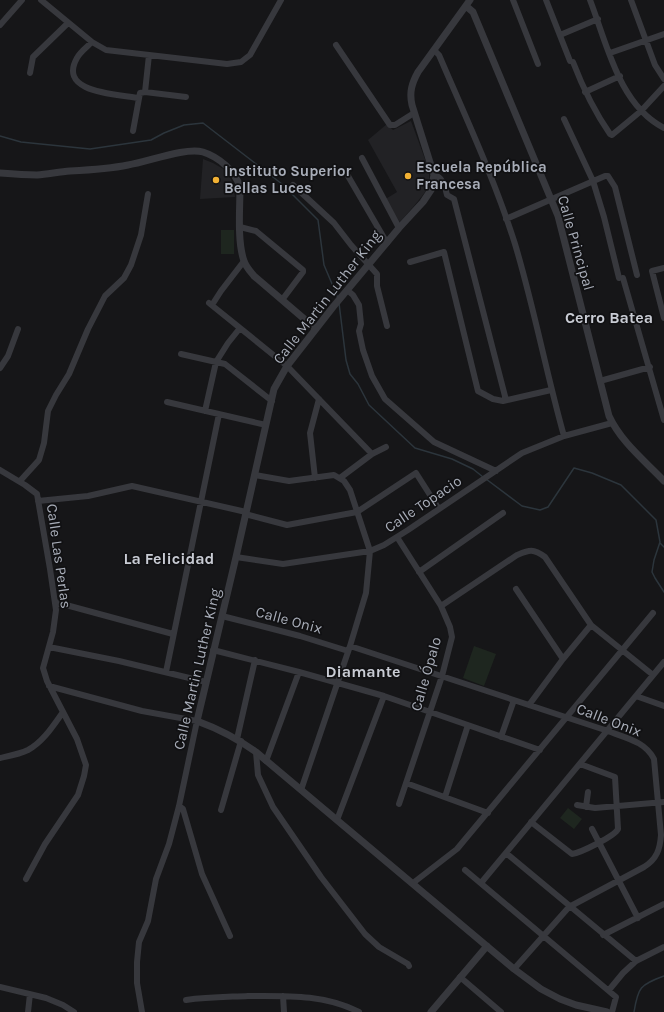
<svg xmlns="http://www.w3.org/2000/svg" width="664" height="1012" font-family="Karla,sans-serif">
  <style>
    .built { fill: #222225 }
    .green { fill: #1e261f }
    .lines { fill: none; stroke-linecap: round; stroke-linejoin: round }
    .stream { stroke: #2c353c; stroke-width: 1.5 }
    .minor { stroke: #37383d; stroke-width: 6 }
    .tertiary { stroke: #37383d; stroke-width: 7 }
    .poi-dot { fill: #f2b134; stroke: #111113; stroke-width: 1.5 }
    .labels { text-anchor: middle; stroke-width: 3.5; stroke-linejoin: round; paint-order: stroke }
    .poi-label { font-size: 15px; font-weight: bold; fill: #a8adb8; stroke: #111113; text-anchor: start }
    .street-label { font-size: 15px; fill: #a8adb8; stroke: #111113 }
    .neighbourhood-label { font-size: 16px; font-weight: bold; fill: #c9ccd4; stroke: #111113 }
  </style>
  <rect width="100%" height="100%" fill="#161618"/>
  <!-- built -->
  <path class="built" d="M411 121 429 170V182L426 191 414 206 398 224 384 200 397 192 368 140 387 124 393 130Z
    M203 159 213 163 227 171 233 184 235 197 200 199Z"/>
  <!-- green -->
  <path class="green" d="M221 230H234V254H221Z
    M474 646 496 654 484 686 463 678Z
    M568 808 582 819 574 829 560 818Z"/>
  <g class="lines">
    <!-- stream -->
    <path class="stream" d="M0 136 21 142 90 149 151 140 164 133 184 125 203 123 282 184 318 220 324 265 338 298
      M339 303 346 360 350 374 358 384 369 405 415 448 452 459 473 469 483 477
      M486 479 522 506 540 510 548 507 574 468 592 473 621 485 656 520 660 542 654 560 652 572 655 578 664 592
      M660 543 664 547
      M634 1012C638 987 640 985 664 976"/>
    <!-- minor -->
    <path class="minor" d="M41 0 92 42 106 50 227 64 241 62 250 55 281 0
      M513 0 538 64
      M546 0 570 61
      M590 0C607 44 619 105 664 128
      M631 0 655 65 664 79
      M0 25 22 0
      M560 35 598 19
      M92 42C87 47 80 52 77 58 57 93 117 94 138 98
      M336 45 390 125H395L414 113
      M434 50 439 55C466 118 495 180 515 244 534 307 546 372 564 436
      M610 53 664 34
      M573 62C583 88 594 111 610 134L612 135 641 111 664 86
      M30 73 33 57 68 23
      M145 92 149 55
      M585 92 620 76
      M564 119 593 181 604 217 619 278
      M133 131 140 93 145 92 186 97
      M362 158 399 228
      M434 175C443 177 445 187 447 195L454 199 506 400
      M348 176 387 243
      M293 185 334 223 351 245 377 274V286L387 326
      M506 219 605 176H608L615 187 637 275
      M240 227 256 231 303 270V272L282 300
      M410 262 444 252 478 391 493 399 503 401 551 390
      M664 268 652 271 664 318
      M623 278 664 420
      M347 290 353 295 359 305 361 324 359 331 363 350 372 376 385 399 434 442 496 471
      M209 303 287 366 372 454
      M212 305 221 291 244 261
      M181 354 225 364 272 401
      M0 368 8 356 18 329
      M600 381 650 367
      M167 402 266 425
      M205 411 216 362 228 343 240 328
      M0 470 25 485 37 494 50 569 56 610 53 632 43 668 47 681 77 739 86 765 84 776 78 795 45 844 26 879
      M255 475 289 481 334 475 344 481 350 490 370 551 366 593 350 646 301 790
      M315 478 310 433 319 399
      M340 478 372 454 386 447
      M20 481 39 460 44 443 48 411 56 395 69 374 88 329 105 296 124 278 131 265 141 235 148 194
      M38 501 88 496 132 486 246 512
      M245 514 287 525 357 512 416 473 439 509
      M397 537 441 606 450 627 452 637 442 676 399 804
      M236 557 283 564 370 551 384 545 408 530 522 453 564 436 612 423
      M419 572 503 513
      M516 589 563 659
      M55 602 173 634
      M441 606 517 555C529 550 533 548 545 557L591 625 563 659 529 705
      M222 616 300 636 348 651
      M591 625 653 675
      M350 646 608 731C625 738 645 741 654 759L661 835C660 849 657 859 644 867L569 907 514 969
      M49 647 119 661 206 682
      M213 650 299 672 384 696 540 750
      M166 672 219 414
      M49 686 142 711 197 721 179 806 169 844 156 879 148 921 139 942 137 962V983L142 1012
      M636 696 664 706
      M501 737 514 700
      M237 739 255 660
      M256 752 258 775 273 807 321 877 365 934 379 947 408 964 409 966
      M0 758C9 756 20 754 28 750 43 742 53 726 63 712
      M266 761 299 672
      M406 783 488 813
      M445 797 468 725
      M577 805 595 808 664 802
      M179 806 183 809 202 874 230 936
      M586 807 588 792
      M221 810 241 741
      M337 820 384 696
      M531 822 572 854C580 853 615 836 618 829L615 777 580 764
      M592 829 638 918
      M506 853 636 961
      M465 870 616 997 612 1012
      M413 883 457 849 653 613
      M481 883 664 662
      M603 935 664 904
      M460 977 501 1012
      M0 987 46 998 63 1005 74 1012
      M609 990 623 973 636 961 664 947
      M283 996 284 1012
      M186 1000C207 997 227 997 248 996 286 996 324 994 359 1012
      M28 1012 30 994"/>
    <!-- tertiary -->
    <path class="tertiary" d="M470 0 418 72C412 83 409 92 412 105L434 175 431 190 423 202 399 228 333 307 287 366 274 389 236 557 197 721C219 729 238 739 256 752L514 969 541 989 560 999 576 1005 607 1012
      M466 6 473 12 558 216 609 416C621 442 645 461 664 481
      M0 173C12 174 25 175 37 175 48 174 59 172 70 171 90 170 109 169 128 165 148 162 185 147 203 152 219 157 235 171 240 187 240 208 237 241 244 261 246 267 250 271 254 276L316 329
      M431 1012 487 946"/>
  </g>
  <!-- markers -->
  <g class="poi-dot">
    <circle cx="408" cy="176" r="4"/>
    <circle cx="216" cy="180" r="4"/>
  </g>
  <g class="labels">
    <!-- poi labels -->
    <g class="poi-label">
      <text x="416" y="172">Escuela República<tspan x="416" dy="17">Francesa</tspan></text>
      <text x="224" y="176">Instituto Superior<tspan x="224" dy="17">Bellas Luces</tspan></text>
    </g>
    <!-- street labels -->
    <g class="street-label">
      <text transform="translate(576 243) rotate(74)" y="5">Calle Principal</text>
      <text transform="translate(327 297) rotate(-52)" y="5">Calle Martin Luther King</text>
      <text transform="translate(423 504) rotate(-34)" y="5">Calle Topacio</text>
      <text transform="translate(59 556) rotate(82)" y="5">Calle Las Perlas</text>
      <text transform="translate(289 620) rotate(15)" y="5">Calle Onix</text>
      <text transform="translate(197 669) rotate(-77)" y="5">Calle Martin Luther King</text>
      <text transform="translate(426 674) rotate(-74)" y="5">Calle Ópalo</text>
      <text transform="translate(609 720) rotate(21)" y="5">Calle Onix</text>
    </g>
    <!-- neighbourhood labels -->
    <g class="neighbourhood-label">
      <text x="609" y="323">Cerro Batea</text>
      <text x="169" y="564">La Felicidad</text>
      <text x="363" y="677">Diamante</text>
    </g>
  </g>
</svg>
